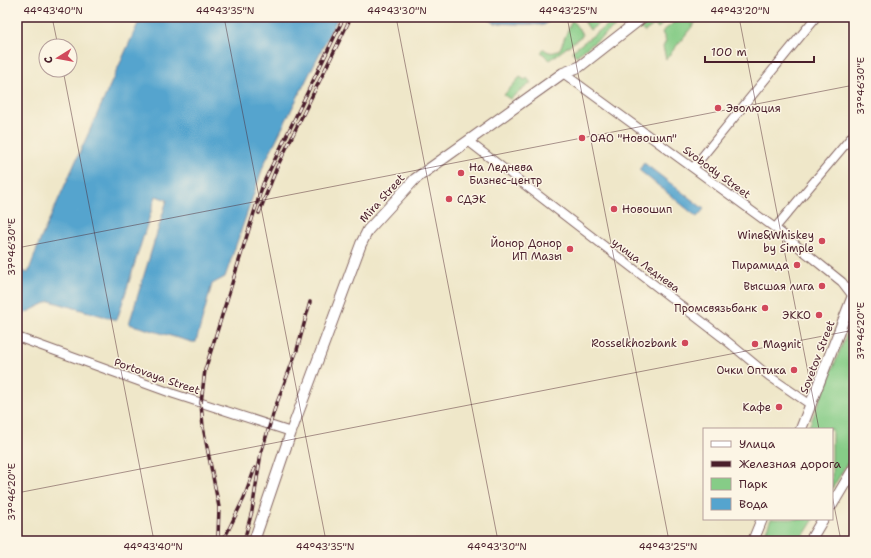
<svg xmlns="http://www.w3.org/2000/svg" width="871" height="558" font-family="'Shantell Sans',sans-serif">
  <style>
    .green { fill: #86cc87; stroke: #687659 }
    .water { fill: #55a4ce; stroke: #50627c }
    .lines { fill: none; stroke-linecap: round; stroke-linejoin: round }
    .minor-casing { stroke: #846562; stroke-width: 10 }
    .tertiary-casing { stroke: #846562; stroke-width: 12 }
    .minor { stroke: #fff; stroke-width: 8 }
    .tertiary { stroke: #fff; stroke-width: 10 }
    .rail-casing { stroke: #4a1f2b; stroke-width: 3.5 }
    .rail { stroke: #fcf5e5; stroke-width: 2; stroke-dasharray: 6; stroke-linecap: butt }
    .ticks { fill: none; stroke: #4a1f2b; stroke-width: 1; stroke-opacity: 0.45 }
    .poi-dot { fill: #d1495b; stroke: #fcf5e5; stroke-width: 1.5 }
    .labels { text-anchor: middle; stroke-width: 3; stroke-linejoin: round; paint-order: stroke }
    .poi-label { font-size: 11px; fill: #4a1f2b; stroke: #fcf5e5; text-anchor: end }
    .street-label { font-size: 11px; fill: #4a1f2b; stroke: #fcf5e5 }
    .neatline { fill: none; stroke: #4a1f2b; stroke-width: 1.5 }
    .ticks-label { font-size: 10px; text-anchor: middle; fill: #4a1f2b }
  </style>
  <rect width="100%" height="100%" fill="#fcf5e5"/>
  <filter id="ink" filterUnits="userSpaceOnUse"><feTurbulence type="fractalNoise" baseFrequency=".025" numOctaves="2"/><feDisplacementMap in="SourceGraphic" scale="8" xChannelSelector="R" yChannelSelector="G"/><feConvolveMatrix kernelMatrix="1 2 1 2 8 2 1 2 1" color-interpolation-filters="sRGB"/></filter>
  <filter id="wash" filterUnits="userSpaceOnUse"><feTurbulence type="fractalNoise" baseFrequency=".012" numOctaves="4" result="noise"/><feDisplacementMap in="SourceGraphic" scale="16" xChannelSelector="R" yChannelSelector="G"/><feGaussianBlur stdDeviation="0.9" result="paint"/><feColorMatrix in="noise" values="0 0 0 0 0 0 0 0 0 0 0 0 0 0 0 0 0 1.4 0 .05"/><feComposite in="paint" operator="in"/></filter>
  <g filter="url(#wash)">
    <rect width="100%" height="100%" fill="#efe7c9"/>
    <!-- green -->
    <path class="green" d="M590 17H608L590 30 584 21Z
      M618 17H628L576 56 572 51Z
      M657 17H670L658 28 654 25 644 32 640 28Z
      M681 17 699 18 666 59 663 47 666 41 662 32Z
      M572 20 583 35 550 60 541 52 544 49C549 54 556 53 560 49Z
      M520 77 525 80 527 78 531 83 510 99 504 95Z
      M851 323 854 325V452L832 489V429H808Z
      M771 519H814L800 541H762Z"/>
    <!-- water -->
    <path class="water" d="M141 17H338L264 164 225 277 212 284 196 342H192L129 324 167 200 156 196 117 320 50 301 17 317V269L28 273 41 238Z
      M486 17H555L544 25 493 23Z
      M644 163 704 209 697 217 639 170Z"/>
  </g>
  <g filter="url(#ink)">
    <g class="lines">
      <!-- minor casing -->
      <g class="minor-casing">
        <path id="minor" d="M563 73 775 228 842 282 852 295 854 300
          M468 141 722 337 769 376 811 405
          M693 168 816 17
          M775 228 854 134
          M17 337 174 394 291 432"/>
      </g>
      <!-- tertiary casing -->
      <g class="tertiary-casing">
        <path id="tertiary" d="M801 429 854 293
          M832 505 854 468
          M254 541 291 432 361 244 368 230 415 179 563 73 579 67 643 17
          M753 541 762 519
          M810 541 823 519"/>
      </g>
      <!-- minor -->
      <use href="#minor" class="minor"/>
      <!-- tertiary -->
      <use href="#tertiary" class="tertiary"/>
      <!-- rail casing -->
      <g class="rail-casing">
        <path id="rail" d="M259 213 277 167 351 17
          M218 537 219 507 203 427 201 403 205 370 263 184 344 17
          M224 539 244 498 255 468
          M244 541 252 511 261 453 275 408 297 350 310 302"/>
      </g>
      <!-- rail -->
      <use href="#rail" class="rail"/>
    </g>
  </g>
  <!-- ticks -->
  <path class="ticks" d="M52 17 58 46M224 17 326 541M396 17 498 541M567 17 669 541M739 17 819 429M63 70 154 541M17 248 854 85M17 493 854 330M832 495 841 541"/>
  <!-- markers -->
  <g class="poi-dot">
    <circle cx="718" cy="108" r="4"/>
    <circle cx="582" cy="138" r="4"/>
    <circle cx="461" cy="173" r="4"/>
    <circle cx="449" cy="199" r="4"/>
    <circle cx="614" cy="209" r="4"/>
    <circle cx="822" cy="241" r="4"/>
    <circle cx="570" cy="249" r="4"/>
    <circle cx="797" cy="265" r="4"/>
    <circle cx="822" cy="286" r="4"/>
    <circle cx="765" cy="308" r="4"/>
    <circle cx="819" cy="315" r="4"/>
    <circle cx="685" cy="343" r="4"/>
    <circle cx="755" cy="344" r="4"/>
    <circle cx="794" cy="370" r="4"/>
    <circle cx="779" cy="407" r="4"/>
  </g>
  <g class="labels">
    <!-- poi labels -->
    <g class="poi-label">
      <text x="726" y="112" text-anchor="start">Эволюция</text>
      <text x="590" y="142" text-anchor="start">ОАО "Новошип"</text>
      <text x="469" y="171" text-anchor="start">На Леднева<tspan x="469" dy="13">Бизнес-центр</tspan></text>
      <text x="457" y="203" text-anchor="start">СДЭК</text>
      <text x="622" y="213" text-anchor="start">Новошип</text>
      <text x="814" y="239">Wine&amp;Whiskey<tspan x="814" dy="13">by Simple</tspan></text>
      <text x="562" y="247">Йонор Донор<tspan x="562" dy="13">ИП Мазы</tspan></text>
      <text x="789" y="269">Пирамида</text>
      <text x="814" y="290">Высшая лига</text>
      <text x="757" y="312">Промсвязьбанк</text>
      <text x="811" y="319">ЭККО</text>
      <text x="677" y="347">Rosselkhozbank</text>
      <text x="763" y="348" text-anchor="start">Magnit</text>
      <text x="786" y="374">Очки Оптика</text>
      <text x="771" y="411">Кафе</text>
    </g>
    <!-- street labels -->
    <g class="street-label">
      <text transform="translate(717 172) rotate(36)" y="4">Svobody Street</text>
      <text transform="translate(382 198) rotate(-48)" y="4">Mira Street</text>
      <text transform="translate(646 265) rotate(37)" y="4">улица Леднева</text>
      <text transform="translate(817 357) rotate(-69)" y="4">Sovetov Street</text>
      <text transform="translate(157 376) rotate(19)" y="4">Portovaya Street</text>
    </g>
  </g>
  <!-- margin -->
  <rect width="871" height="558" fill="none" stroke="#fcf5e5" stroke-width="44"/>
  <!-- legend -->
  <rect x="703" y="428" width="130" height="92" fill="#fcf5e5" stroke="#b59f9b"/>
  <rect x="711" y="441" width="20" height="6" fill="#ffffff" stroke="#b59f9b"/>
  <text x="739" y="448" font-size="12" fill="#4a1f2b">Улица</text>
  <rect x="711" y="461" width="20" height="6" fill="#4a1f2b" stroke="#b59f9b"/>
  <text x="739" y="468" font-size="12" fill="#4a1f2b">Железная дорога</text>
  <rect x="711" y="478" width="20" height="12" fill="#86cc87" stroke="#b59f9b"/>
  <text x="739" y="488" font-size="12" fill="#4a1f2b">Парк</text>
  <rect x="711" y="498" width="20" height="12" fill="#55a4ce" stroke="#b59f9b"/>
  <text x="739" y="508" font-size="12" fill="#4a1f2b">Вода</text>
  <!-- north arrow -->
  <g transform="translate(58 58) rotate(259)"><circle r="19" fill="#fcf5e5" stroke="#b59f9b"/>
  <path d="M0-3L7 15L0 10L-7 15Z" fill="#d1495b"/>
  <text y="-6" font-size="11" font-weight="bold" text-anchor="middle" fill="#4a1f2b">С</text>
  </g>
  <!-- scale -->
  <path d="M705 56v6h109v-6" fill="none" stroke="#4a1f2b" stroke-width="2"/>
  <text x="711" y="56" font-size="12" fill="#4a1f2b" stroke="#fcf5e5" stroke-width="3" paint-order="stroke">100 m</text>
  <rect x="22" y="22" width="827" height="514" class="neatline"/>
  <g class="ticks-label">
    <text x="53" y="14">44°43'40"N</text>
    <text x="225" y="14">44°43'35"N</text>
    <text x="397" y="14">44°43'30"N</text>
    <text x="568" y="14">44°43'25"N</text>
    <text x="740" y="14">44°43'20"N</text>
    <text transform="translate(860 86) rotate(-90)" y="4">37°46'30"E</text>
    <text transform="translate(11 247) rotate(-90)" y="4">37°46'30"E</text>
    <text transform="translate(860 331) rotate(-90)" y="4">37°46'20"E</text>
    <text transform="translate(11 492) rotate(-90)" y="4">37°46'20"E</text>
    <text x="153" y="550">44°43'40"N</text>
    <text x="325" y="550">44°43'35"N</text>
    <text x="497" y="550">44°43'30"N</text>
    <text x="668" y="550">44°43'25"N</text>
  </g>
</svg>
